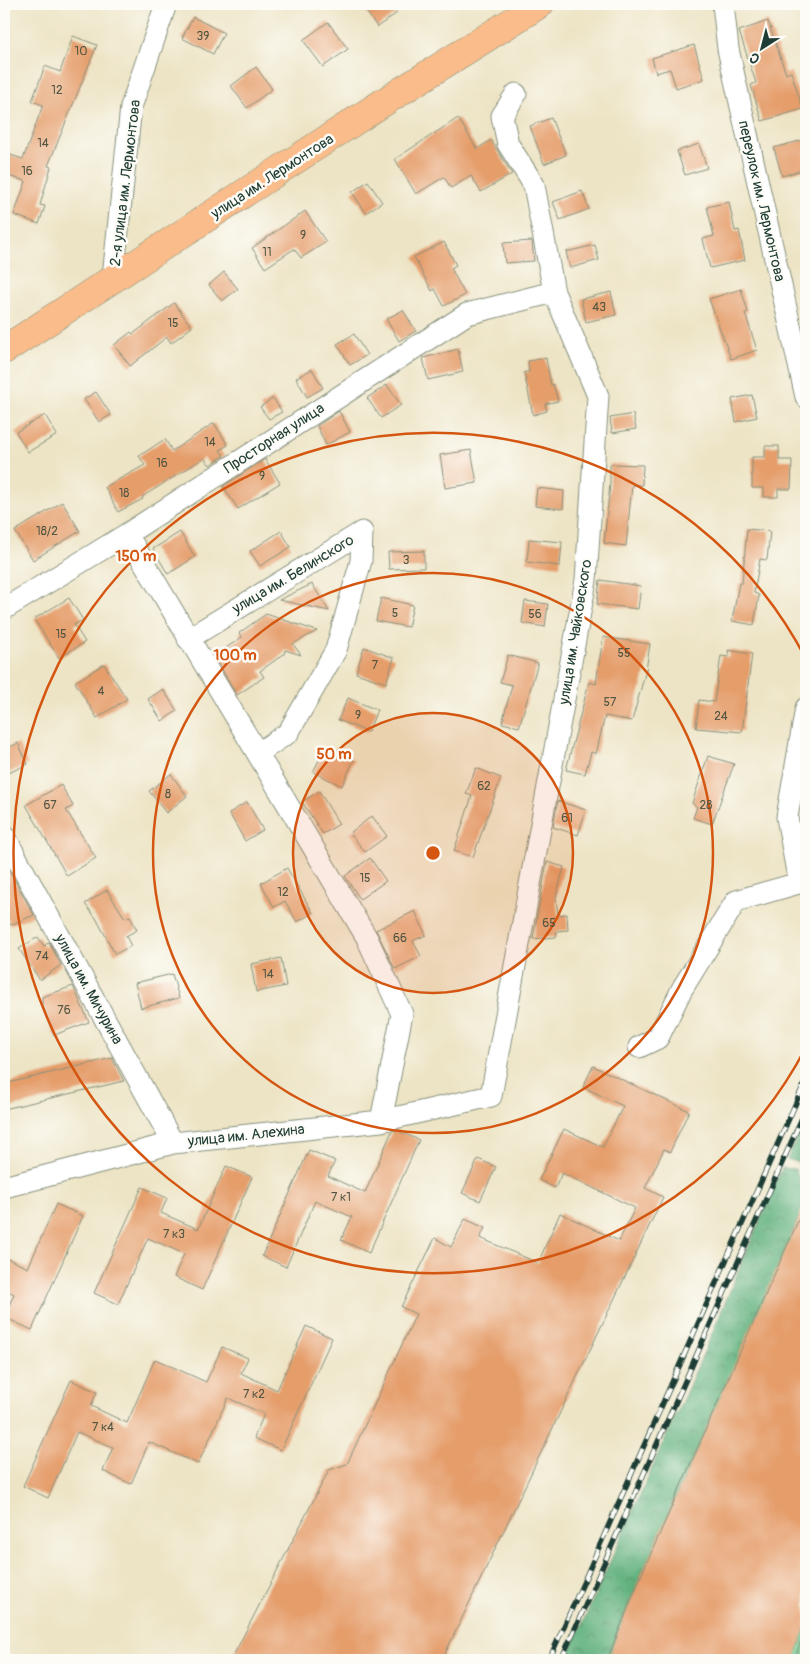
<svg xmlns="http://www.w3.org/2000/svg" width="810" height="1664" font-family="Pangolin,sans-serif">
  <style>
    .grass { fill: url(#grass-dots); stroke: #4a8462 }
    .forest { fill: url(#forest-crowns); stroke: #3f7658 }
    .building { fill: #e59d6b }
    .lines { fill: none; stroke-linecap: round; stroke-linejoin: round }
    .minor-casing { stroke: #86907c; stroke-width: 23 }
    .trunk-casing { stroke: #86907c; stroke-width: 29 }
    .minor { stroke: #fff; stroke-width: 21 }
    .trunk { stroke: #f9bc8a; stroke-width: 28 }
    .rail-casing { stroke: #1f3d34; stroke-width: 5.5 }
    .rail { stroke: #fdfcf7; stroke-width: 4; stroke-dasharray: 11; stroke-linecap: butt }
    .ring { fill: none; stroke: #d45610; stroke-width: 2.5 }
    .labels { text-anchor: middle; stroke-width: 5; stroke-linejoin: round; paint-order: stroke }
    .number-label { font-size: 12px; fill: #505542 }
    .street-label { font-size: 15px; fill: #1f3d34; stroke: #fdfcf7 }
    .centre { fill: #d45610; stroke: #fdfcf7; stroke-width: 2.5 }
    .ring-label { font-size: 15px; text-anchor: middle; font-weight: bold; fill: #d45610; stroke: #fdfcf7; stroke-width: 5; stroke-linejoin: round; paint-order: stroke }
  </style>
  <defs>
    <pattern id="grass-dots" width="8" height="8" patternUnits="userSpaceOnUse" patternTransform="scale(1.25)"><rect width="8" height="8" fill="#74cc91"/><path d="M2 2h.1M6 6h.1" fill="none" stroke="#5fa777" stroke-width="1.8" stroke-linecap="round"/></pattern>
    <pattern id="forest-crowns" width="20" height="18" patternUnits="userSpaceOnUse" patternTransform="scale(1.25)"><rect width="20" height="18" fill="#5fb07b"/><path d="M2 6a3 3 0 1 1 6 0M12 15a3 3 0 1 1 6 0" fill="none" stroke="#4e9066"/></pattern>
  </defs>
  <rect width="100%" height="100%" fill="#fdfcf7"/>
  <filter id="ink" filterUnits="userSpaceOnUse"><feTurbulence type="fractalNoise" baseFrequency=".02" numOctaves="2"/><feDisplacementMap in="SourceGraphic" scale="10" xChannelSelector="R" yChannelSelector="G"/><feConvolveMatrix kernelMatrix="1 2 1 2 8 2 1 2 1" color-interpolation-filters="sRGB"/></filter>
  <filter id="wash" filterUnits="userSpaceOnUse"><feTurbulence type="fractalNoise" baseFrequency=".0096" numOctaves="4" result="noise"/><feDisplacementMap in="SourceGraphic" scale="20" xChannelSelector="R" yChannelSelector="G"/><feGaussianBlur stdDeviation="1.12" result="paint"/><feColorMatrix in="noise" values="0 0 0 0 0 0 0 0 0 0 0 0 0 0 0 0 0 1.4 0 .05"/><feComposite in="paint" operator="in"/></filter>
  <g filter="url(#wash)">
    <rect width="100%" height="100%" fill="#ede4c5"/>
    <!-- grass -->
    <path class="grass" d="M806 1628V1660H794L805 1632Z"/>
    <!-- forest -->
    <path class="forest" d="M806 1119V1176L801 1164 787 1159Z
      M782 1168 795 1169 806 1197 791 1238 640 1578 607 1660H566L704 1352Z"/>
    <g id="blocks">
      <!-- building -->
      <path class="building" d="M361 4H390L397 13 377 27Z
        M193 17 224 33 213 54 182 38Z
        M768 21 786 74 791 72 803 109 762 121 751 85 756 83 739 31Z
        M328 22 348 49 323 67 303 40Z
        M73 36 97 45 48 166 51 167 40 205 45 206 39 224 14 215 26 181 4 175V153L23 159 43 105 32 101 45 66 60 72Z
        M694 45 704 79 676 88 670 69 656 73 652 58Z
        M256 67 272 89 247 108 231 86Z
        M458 118 477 149 491 140 512 174 481 192 471 176 451 188 444 177 416 194 395 159Z
        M551 118 566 155 544 164 530 126Z
        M806 139V169L782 176 774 148Z
        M699 144 707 168 685 175 677 151Z
        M368 181 382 202 366 213 352 192Z
        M582 191 589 209 560 220 553 202Z
        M729 202 735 231 739 230 745 260 710 268 703 239 714 236 707 207Z
        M305 211 326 242 301 258 294 249 265 268 252 248Z
        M532 241 534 261 505 263 503 243Z
        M444 242 456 265 451 268 465 295 444 306 435 289 432 291 414 257Z
        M595 245 599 260 570 268 566 252Z
        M224 272 238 289 222 301 209 285Z
        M741 289 748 312 745 313 757 350 731 359 709 299Z
        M611 292 616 315 586 322 581 299Z
        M174 303 192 327 171 343 167 337 130 366 114 345 131 332 133 334Z
        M403 310 416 331 399 341 386 319Z
        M354 334 367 355 350 365 337 344Z
        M458 349 463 372 428 380 423 358Z
        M546 358 551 385 553 384 558 401 545 404 547 411 533 415 524 372H529L528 361Z
        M312 369 323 388 307 397 296 378Z
        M387 385 401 405 381 418 367 398Z
        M96 392 111 415 99 422 84 399Z
        M752 395 757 417 736 422 732 399Z
        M273 398 282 412 269 419 260 407Z
        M339 411 350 432 326 445 317 426Z
        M633 414 636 429 612 433 610 418Z
        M45 415 57 435 28 452 16 432Z
        M214 423 228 445 220 450 224 456 210 465 204 458 142 497 143 499 118 512 105 487 145 465 139 456 165 439 172 451Z
        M765 446H779V460H792L791 489H778V497H764V488H752V457H765Z
        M471 450 477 483 445 488 440 455Z
        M265 459 280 483 238 509 223 486Z
        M610 464 643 465 642 485H632L626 546 604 543 610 484Z
        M537 488 564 491 563 509 535 506Z
        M62 502 80 531 33 560 15 531Z
        M747 529 770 531 767 560 760 559 754 593 759 595 754 625 732 621 739 583H742Z
        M281 531 291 547 260 566 250 551Z
        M180 532 195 557 168 574 153 549Z
        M529 539 562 542 560 566 527 562Z
        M424 551V568L389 569 388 552Z
        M600 580 641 586 638 609 597 604Z
        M312 584 329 611 279 600Z
        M69 598 83 620 74 625 85 642 59 658 34 619Z
        M381 598 413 605 408 627 376 621Z
        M525 601 548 604 545 627 522 623Z
        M266 614 317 631 293 644 301 655 285 650 284 654 260 671 264 677 237 695 214 656 242 637 239 633Z
        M603 637 650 644 646 670 632 721 605 716 596 754 591 752 585 774 566 770 589 682 596 684Z
        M364 647 394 658 386 683 356 673Z
        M728 650 752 654 742 732 696 728 699 700 714 702 721 656 729 657Z
        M508 655 538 663 519 727 502 723 512 685 500 682Z
        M104 664 127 699 97 718 75 682Z
        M163 689 177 711 162 721 148 699Z
        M348 698 377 710 368 732 338 720Z
        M18 743 28 764 4 775V750Z
        M326 746 354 760 342 786 313 772Z
        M708 756 734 764 712 824 693 818 697 807 692 803Z
        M476 768 501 778 473 857 454 851 472 796 466 794Z
        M171 774 187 796 166 813 149 791Z
        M61 785 73 806 66 810 96 858 67 876 26 805Z
        M319 791 339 824 323 834 302 802Z
        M558 801 586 810 578 835 553 827Z
        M247 802 263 830 245 841 229 813Z
        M372 816 387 836 365 852 350 833Z
        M370 858 386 881 360 899 345 876Z
        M4 861 34 915 10 925 4 910Z
        M547 862 564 867 556 897 558 915 567 914 568 930 557 931 556 937 533 939Z
        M287 868 313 913 297 922 285 901 274 907 261 883Z
        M107 890 125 918 130 916 137 930 126 936 131 946 115 954 96 918 85 904Z
        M415 911 426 935 413 941 421 956 395 969 376 930Z
        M38 937 44 946 49 942 61 965 40 980 19 949Z
        M281 958 286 986 256 992 251 964Z
        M172 974 179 998 141 1008 135 983Z
        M73 986 89 1022 54 1035 42 1004V997Z
        M112 1058 124 1081 4 1109V1084Z
        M593 1066 689 1111 670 1152 664 1149 645 1188 663 1197 442 1660H231L329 1470 347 1464 416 1314 401 1307 435 1238 451 1247 465 1219 485 1228 480 1238 538 1263 560 1213 619 1241 635 1208 562 1173 555 1188 539 1180 564 1129 603 1147 623 1106 583 1087Z
        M396 1130 419 1140 369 1253 341 1240 352 1217 315 1201 286 1267 262 1256 309 1150 335 1161 328 1176 365 1193 392 1131Z
        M478 1159 496 1167 480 1201 462 1193Z
        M226 1166 252 1177 202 1290 174 1277 184 1254 148 1238 118 1304 94 1293 142 1187 167 1198 161 1213 198 1229Z
        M806 1203V1628L794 1660H607L640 1578Z
        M56 1204 83 1216 32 1330 4 1317 14 1294 4 1289V1257L28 1268Z
        M306 1326 332 1338 281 1450 254 1438 264 1414 228 1398 198 1464 149 1442 131 1484 103 1471 113 1447 77 1432 48 1498 23 1486 71 1380 97 1392 91 1406 127 1423 155 1359 206 1382 222 1347 248 1358 241 1373 277 1390Z"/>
    </g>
  </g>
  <g filter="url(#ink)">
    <use href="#blocks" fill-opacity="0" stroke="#86907c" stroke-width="1"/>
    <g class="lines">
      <!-- minor casing -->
      <g class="minor-casing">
        <path id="minor" d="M723 4 728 49 806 397
          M113 277 131 107 166 4
          M127 534 367 938 402 1014 381 1121
          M4 609 127 534 467 314 554 292
          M188 639 362 532 361 561 336 650 288 733 258 753
          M4 835 173 1143
          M639 1047 658 1038 682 989 736 901 799 883 787 817 806 708
          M4 1187 173 1143 381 1121 491 1096 586 580 598 396 554 292 534 185 508 144 502 116 516 94"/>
      </g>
      <!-- trunk casing -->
      <g class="trunk-casing">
        <path id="trunk" d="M4 350 387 100 540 4"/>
      </g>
      <!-- minor -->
      <use href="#minor" class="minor"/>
      <!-- trunk -->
      <use href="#trunk" class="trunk"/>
      <!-- rail casing -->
      <g class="rail-casing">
        <path id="rail" d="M549 1660 806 1080
          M561 1660 806 1109"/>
      </g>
      <!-- rail -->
      <use href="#rail" class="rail"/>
    </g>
  </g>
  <!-- distance rings -->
  <circle cx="433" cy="853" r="140" fill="#d45610" fill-opacity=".12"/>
  <g class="ring">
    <circle cx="433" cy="853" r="140"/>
    <circle cx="433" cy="853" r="280"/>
    <path d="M806 1047A420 420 0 1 1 806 659"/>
  </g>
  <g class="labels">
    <!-- number labels -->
    <g class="number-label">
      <text x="203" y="40">39</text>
      <text x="81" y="55">10</text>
      <text x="57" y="94">12</text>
      <text x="43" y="147">14</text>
      <text x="27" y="175">16</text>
      <text x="303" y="239">9</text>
      <text x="267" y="256">11</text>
      <text x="599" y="311">43</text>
      <text x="173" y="327">15</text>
      <text x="210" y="446">14</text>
      <text x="162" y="467">16</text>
      <text x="262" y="480">9</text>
      <text x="124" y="497">18</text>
      <text x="47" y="535">18/2</text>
      <text x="406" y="564">3</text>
      <text x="395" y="617">5</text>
      <text x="535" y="618">56</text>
      <text x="61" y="638">15</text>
      <text x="624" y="657">55</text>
      <text x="375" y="669">7</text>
      <text x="101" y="695">4</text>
      <text x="610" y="706">57</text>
      <text x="358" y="719">9</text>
      <text x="721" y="720">24</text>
      <text x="484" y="790">62</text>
      <text x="168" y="798">8</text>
      <text x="50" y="809">67</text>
      <text x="706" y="809">28</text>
      <text x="567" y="822">61</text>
      <text x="365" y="882">15</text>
      <text x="283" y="896">12</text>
      <text x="549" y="927">65</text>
      <text x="400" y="942">66</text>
      <text x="42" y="960">74</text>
      <text x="268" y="978">14</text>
      <text x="64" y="1014">76</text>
      <text x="341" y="1201">7 к1</text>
      <text x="174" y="1238">7 к3</text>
      <text x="254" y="1398">7 к2</text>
      <text x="103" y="1431">7 к4</text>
    </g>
    <!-- street labels -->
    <g class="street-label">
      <text transform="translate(272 176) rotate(-33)" y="5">улица им. Лермонтова</text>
      <text transform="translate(125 183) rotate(-83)" y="5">2-я улица им. Лермонтова</text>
      <text transform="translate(762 201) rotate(77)" y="5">переулок им. Лермонтова</text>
      <text transform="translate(274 438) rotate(-33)" y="5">Просторная улица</text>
      <text transform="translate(293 574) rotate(-31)" y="5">улица им. Белинского</text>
      <text transform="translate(575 632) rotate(-81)" y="5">улица им. Чайковского</text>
      <text transform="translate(89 989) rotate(61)" y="5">улица им. Мичурина</text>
      <text transform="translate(246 1135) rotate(-6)" y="5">улица им. Алехина</text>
    </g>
  </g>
  <circle cx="433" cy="853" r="8" class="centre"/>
  <g class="ring-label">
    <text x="136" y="561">150 m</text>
    <text x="235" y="660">100 m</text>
    <text x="334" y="759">50 m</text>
  </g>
  <!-- margin -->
  <rect width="810" height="1664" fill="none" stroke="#fdfcf7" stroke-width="20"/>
  <!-- north arrow -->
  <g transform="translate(762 48) rotate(216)" stroke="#fdfcf7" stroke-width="4" paint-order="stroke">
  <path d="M0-4L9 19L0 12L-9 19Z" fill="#1f3d34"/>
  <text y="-8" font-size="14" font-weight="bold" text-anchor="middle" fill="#1f3d34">С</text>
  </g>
</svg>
